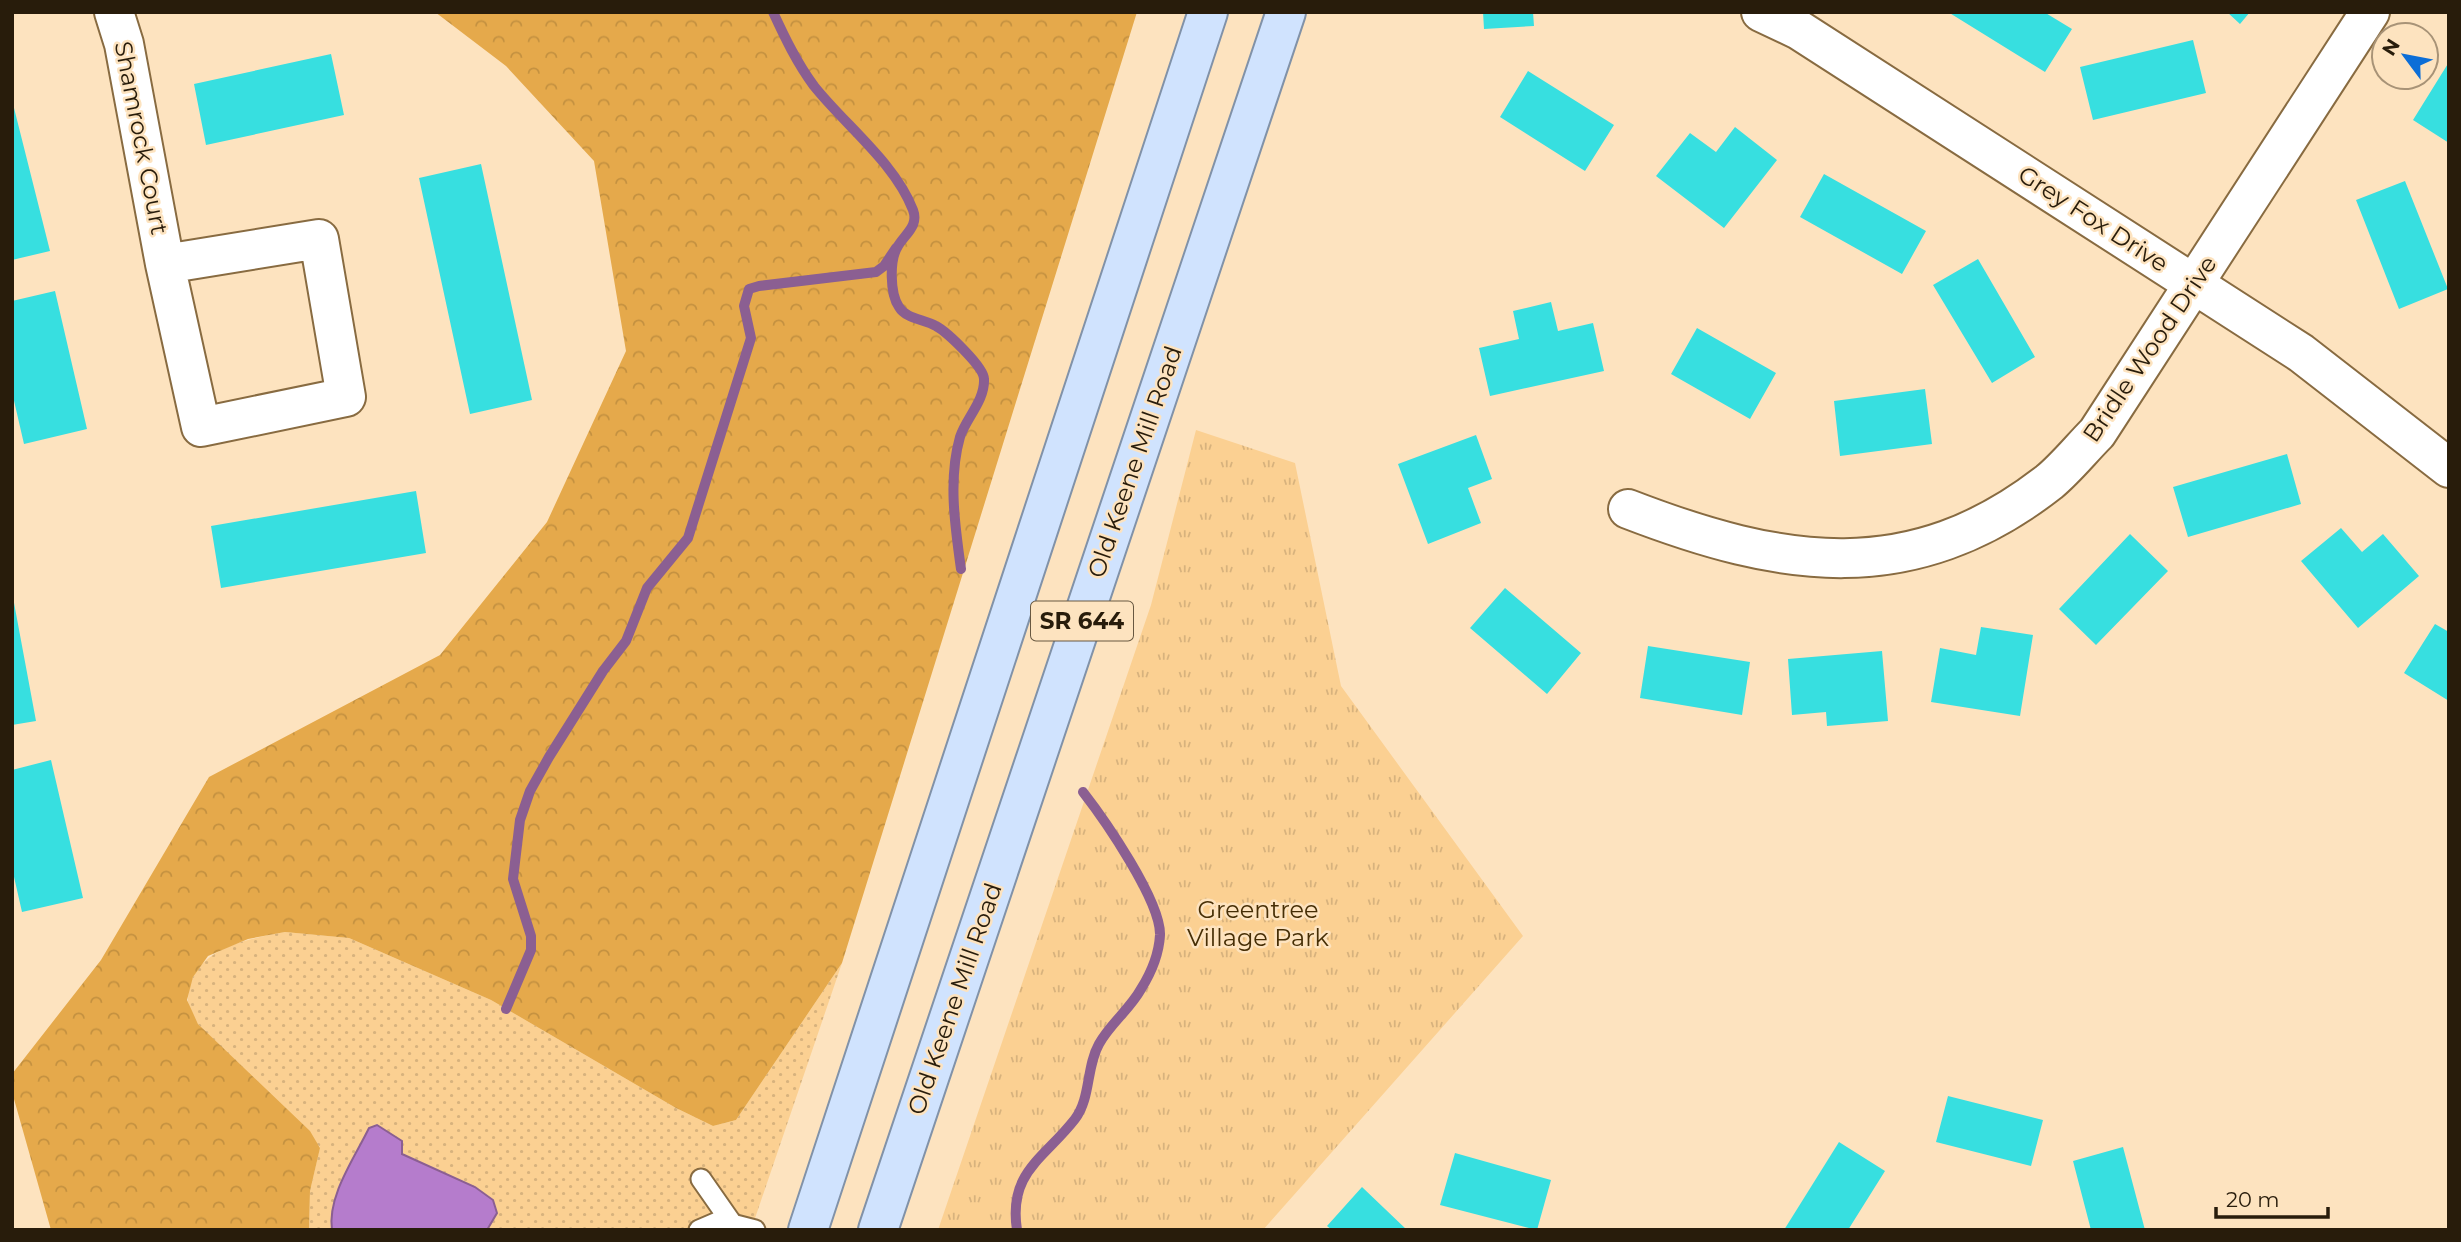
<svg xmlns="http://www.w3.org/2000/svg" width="2461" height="1242" font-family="Montserrat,sans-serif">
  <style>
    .grass { fill: url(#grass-dots) }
    .forest { fill: url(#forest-crowns) }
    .park { fill: url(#park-tufts) }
    .water { fill: #b57ccc; stroke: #8b5f92; stroke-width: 2 }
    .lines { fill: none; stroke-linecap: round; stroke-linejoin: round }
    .stream { stroke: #8b5f92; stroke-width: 10 }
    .building { fill: #37dfe0 }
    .service-casing { stroke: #886b41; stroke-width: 23 }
    .minor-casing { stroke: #886b41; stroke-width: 42 }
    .primary-casing { stroke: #8192a8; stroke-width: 42 }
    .service { stroke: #fff; stroke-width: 19 }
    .minor { stroke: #fff; stroke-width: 38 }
    .primary { stroke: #d0e3fe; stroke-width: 38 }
    .labels { text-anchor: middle; stroke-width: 5; stroke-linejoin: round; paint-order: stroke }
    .shield { fill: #fde3bf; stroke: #685841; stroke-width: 2 }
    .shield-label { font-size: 23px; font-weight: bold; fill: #281c0b }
    .street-label { font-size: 24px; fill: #281c0b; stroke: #fde3bf }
    .park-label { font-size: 24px; fill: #462e05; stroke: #fde3bf }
  </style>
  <defs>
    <pattern id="grass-dots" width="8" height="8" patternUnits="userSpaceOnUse" patternTransform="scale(1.75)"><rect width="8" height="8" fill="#fbd092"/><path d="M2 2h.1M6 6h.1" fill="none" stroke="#d7b27d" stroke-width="1.8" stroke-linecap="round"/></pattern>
    <pattern id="forest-crowns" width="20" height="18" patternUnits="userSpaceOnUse" patternTransform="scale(1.75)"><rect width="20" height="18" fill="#e5a94b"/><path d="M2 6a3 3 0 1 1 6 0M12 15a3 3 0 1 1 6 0" fill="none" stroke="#c49140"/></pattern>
    <pattern id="park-tufts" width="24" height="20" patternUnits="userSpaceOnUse" patternTransform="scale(1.75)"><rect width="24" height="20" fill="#fbd092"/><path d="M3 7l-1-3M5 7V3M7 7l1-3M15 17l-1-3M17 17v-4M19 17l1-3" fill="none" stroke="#d7b27d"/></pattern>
  </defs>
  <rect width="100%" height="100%" fill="#fde3bf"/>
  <!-- grass -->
  <path class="grass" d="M285 932 349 938 491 1000 676 1108 713 1126 736 1120 842 963 751 1230H309L310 1191 320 1147 198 1024C195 1017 187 1006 188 999 189 949 247 939 285 932Z"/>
  <!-- forest -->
  <path class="forest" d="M435 12H1137L842 963 736 1120 713 1126 676 1108 491 1000 349 938 285 932 248 939 208 956 193 977 187 1000 198 1024 310 1131 320 1148 310 1191 309 1230H51L12 1092V1074L101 960 209 777 440 655 547 522 626 351 594 161 506 66Z"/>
  <!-- park -->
  <path class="park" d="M1196 430 1295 463 1341 686 1523 936 1263 1230H938L1151 605Z"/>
  <!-- water -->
  <path class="water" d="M377 1125 402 1141V1154L475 1187 493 1200 497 1213 487 1230H332C327 1196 355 1157 369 1128Z"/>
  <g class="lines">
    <!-- stream -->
    <path class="stream" d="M773 12C785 38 797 63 814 86 845 125 895 163 913 210 919 226 905 234 898 246 889 260 890 294 899 307 906 319 924 319 936 326 947 332 984 367 984 379 985 401 966 418 960 437 948 479 955 526 961 569
      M506 1009 531 950V936L513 879 520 820 530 791 549 757 603 671 626 641 647 588 688 538 751 338 744 306 749 289 759 286 876 272 884 266 896 248
      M1017 1230C1008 1172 1044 1159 1075 1119 1091 1098 1086 1067 1099 1044 1110 1024 1130 1009 1141 989 1151 973 1159 953 1160 935 1161 901 1104 819 1083 792"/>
  </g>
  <!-- building -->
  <path class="building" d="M1483 12H1533L1534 26 1484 29Z
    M1948 12H2044L2072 29 2045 72Z
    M2227 12H2250L2240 24Z
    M2193 40 2206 93 2093 120 2080 67Z
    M331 54 344 115 206 145 194 84Z
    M2449 62V143L2413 120Z
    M1528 71 1614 125 1585 171 1500 117Z
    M12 100 50 251 12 260Z
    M1735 127 1777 160 1724 228 1656 176 1690 133 1716 152Z
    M481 164 532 400 470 414 419 178Z
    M1824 174 1926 231 1902 274 1800 217Z
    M2405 181 2448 289 2399 309 2356 200Z
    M1978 259 2035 357 1992 383 1933 285Z
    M55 291 87 429 24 444 12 392V301Z
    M1551 302 1558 331 1593 323 1604 371 1490 396 1479 348 1519 339 1513 311Z
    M1697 328 1776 373 1750 419 1671 374Z
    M1925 389 1932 444 1840 456 1834 401Z
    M1476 435 1492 479 1468 488 1481 523 1428 544 1398 464Z
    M2287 454 2301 504 2188 537 2173 487Z
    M416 491 426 553 221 588 211 526Z
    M2341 528 2362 552 2383 534 2419 576 2358 628 2301 561Z
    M2130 534 2168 571 2096 645 2059 609Z
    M1505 588 1581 653 1547 694 1470 628Z
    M12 592 36 721 12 725Z
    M2435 624 2449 632V701L2404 673Z
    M1981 627 2033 635 2020 716 1931 702 1940 648 1976 655Z
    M1648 646 1750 662 1742 715 1640 698Z
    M1882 651 1888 721 1827 726 1826 712 1792 715 1788 659Z
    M51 760 83 898 22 912 12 868V770Z
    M1948 1096 2043 1120 2031 1166 1936 1142Z
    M1839 1142 1885 1171 1848 1230H1784Z
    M2123 1147 2145 1230H2091L2073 1161Z
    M1455 1153 1551 1180 1537 1230 1440 1205Z
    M1362 1187 1407 1230H1332L1327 1226Z"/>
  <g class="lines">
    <!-- service casing -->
    <g class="service-casing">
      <path id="service" d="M701 1179 731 1222
        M699 1230 720 1221 755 1230"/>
    </g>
    <!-- minor casing -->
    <g class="minor-casing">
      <path id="minor" d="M114 12 124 44 165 264
        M1761 12 1799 30 2301 353 2449 468
        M319 239 346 397 201 427 165 264Z
        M1628 509C1781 568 1911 590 2049 482 2066 468 2081 449 2097 433L2370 12"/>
    </g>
    <!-- primary casing -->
    <g class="primary-casing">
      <path id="primary" d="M808 1230 1208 12
        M878 1230 1286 12"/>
    </g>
    <!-- service -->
    <use href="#service" class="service"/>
    <!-- minor -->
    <use href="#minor" class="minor"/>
    <!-- primary -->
    <use href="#primary" class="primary"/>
  </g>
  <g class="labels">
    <!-- shield labels -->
    <rect class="shield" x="1031" y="601.5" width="102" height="39" rx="5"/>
    <g class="shield-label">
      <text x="1082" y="629">SR 644</text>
    </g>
    <!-- street labels -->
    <g class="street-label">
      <text transform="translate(141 138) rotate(79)" y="8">Shamrock Court</text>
      <text transform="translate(2093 219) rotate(33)" y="8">Grey Fox Drive</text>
      <text transform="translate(2150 349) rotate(-56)" y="8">Bridle Wood Drive</text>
      <text transform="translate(1135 462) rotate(-71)" y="8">Old Keene Mill Road</text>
      <text transform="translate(955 999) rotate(-71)" y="8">Old Keene Mill Road</text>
    </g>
    <!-- park labels -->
    <g class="park-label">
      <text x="1258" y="918">Greentree<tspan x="1258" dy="28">Village Park</tspan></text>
    </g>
  </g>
  <!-- border -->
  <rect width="2461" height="1242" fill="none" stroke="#281c0b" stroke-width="28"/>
  <!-- north arrow -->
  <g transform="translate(2405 56) rotate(302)"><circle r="33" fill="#fde3bf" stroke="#a89377" stroke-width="2"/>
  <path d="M0-5L12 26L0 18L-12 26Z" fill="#0c6ed7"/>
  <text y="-10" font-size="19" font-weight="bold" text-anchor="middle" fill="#281c0b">N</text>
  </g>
  <!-- scale -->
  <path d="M2216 1207v10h112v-10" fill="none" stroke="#281c0b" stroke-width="3.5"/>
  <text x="2226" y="1207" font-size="21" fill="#281c0b" stroke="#fde3bf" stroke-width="5" paint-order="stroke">20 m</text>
</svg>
